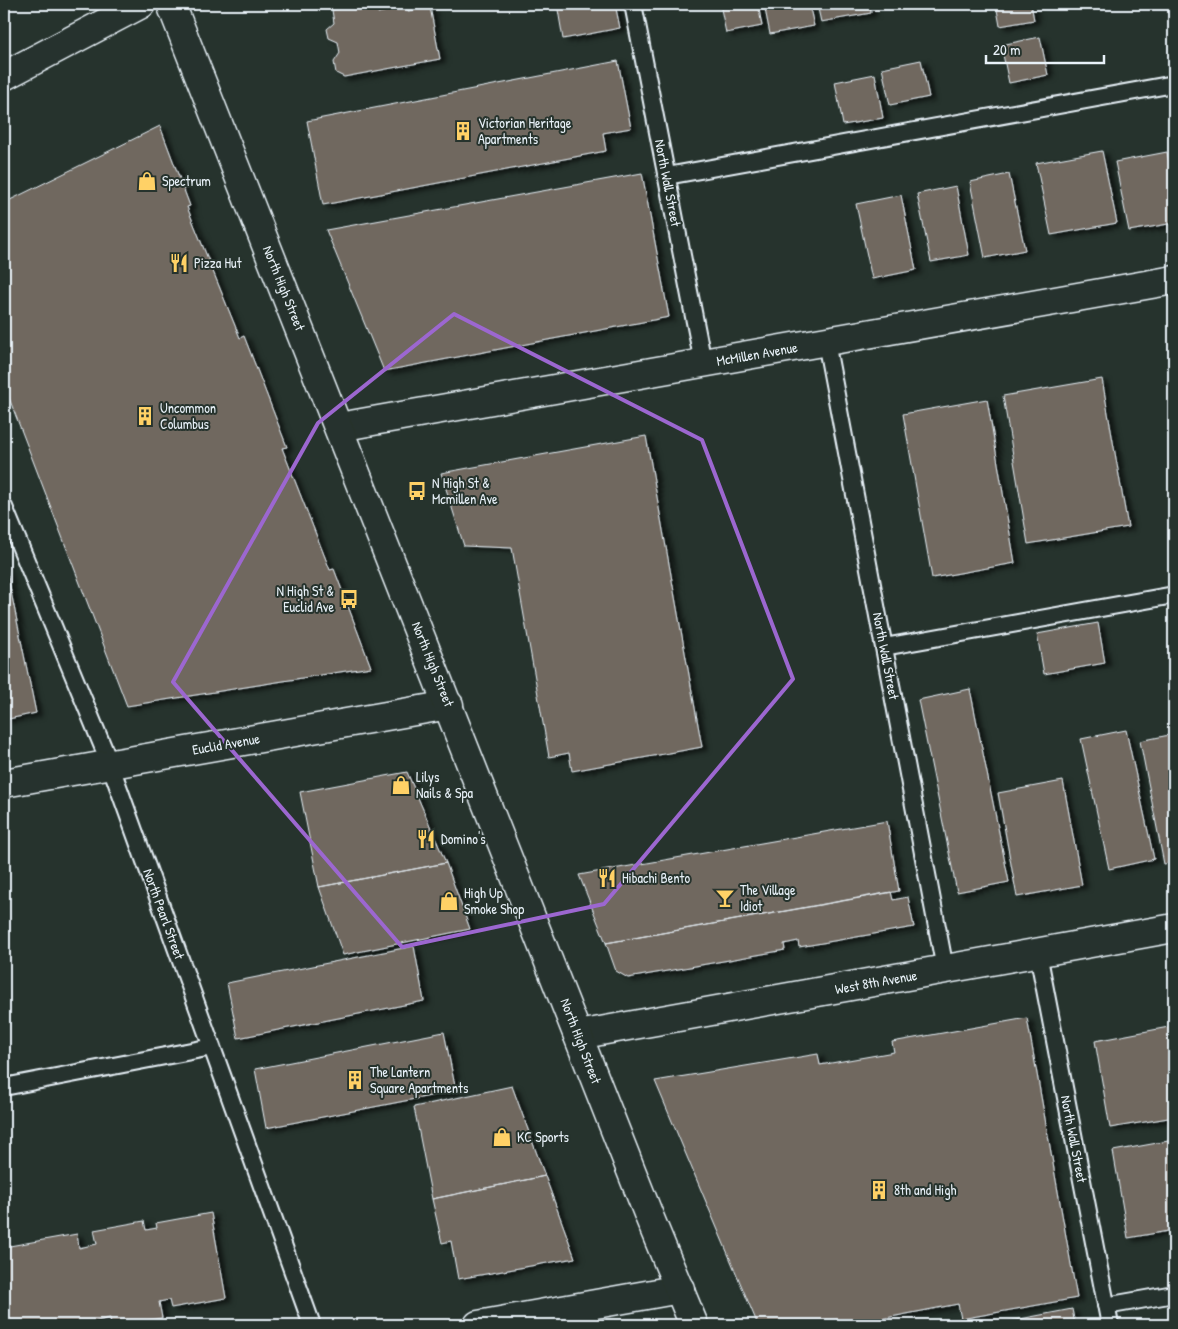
<svg xmlns="http://www.w3.org/2000/svg" width="1178" height="1329" font-family="'Patrick Hand',sans-serif">
  <style>
    .building { fill: #70685f; stroke: #e8f1f8; filter: url(#shadow) }
    .lines { fill: none; stroke-linecap: round; stroke-linejoin: round }
    .lane-casing { stroke: #e8f1f8; stroke-width: 20 }
    .street-casing { stroke: #e8f1f8; stroke-width: 31 }
    .secondary-casing { stroke: #e8f1f8; stroke-width: 31 }
    .primary-casing { stroke: #e8f1f8; stroke-width: 31 }
    .lane { stroke: #26332d; stroke-width: 16 }
    .street { stroke: #26332d; stroke-width: 28 }
    .secondary { stroke: #26332d; stroke-width: 28 }
    .primary { stroke: #26332d; stroke-width: 28 }
    .marked { fill: none; stroke: #9c67d0; stroke-width: 4; stroke-linejoin: round }
    .labels { text-anchor: middle; stroke-width: 4; stroke-linejoin: round; paint-order: stroke }
    .poi-label { font-size: 14px; fill: #e8f1f8; stroke: #26332d; text-anchor: start }
    .street-label { font-size: 14px; fill: #e8f1f8; stroke: #26332d }
  </style>
  <defs>
    <filter id="shadow"><feDropShadow dx="5.5" dy="3" stdDeviation="2.5" flood-color="#0009"/></filter>
  </defs>
  <rect width="100%" height="100%" fill="#26332d"/>
  <filter id="ink" filterUnits="userSpaceOnUse"><feTurbulence type="fractalNoise" baseFrequency=".02" numOctaves="2"/><feDisplacementMap in="SourceGraphic" scale="10" xChannelSelector="R" yChannelSelector="G"/><feConvolveMatrix kernelMatrix="1 2 1 2 8 2 1 2 1" color-interpolation-filters="sRGB"/></filter>
  <g filter="url(#ink)">
    <!-- building -->
    <path class="building" d="M366 4H377L378 13 408 7V11L430 7 440 59 344 77 336 73 334 62 340 53 338 42 329 38 327 29 334 23 332 10Z
      M557 4H615L620 28 563 39Z
      M720 4H758L762 26 726 33Z
      M764 4H809L814 26 770 34Z
      M817 4H870L871 13 821 22Z
      M996 4H1031L1034 20 1000 26Z
      M1040 37 1048 75 1009 83 1001 45Z
      M921 60 929 97 890 105 882 68Z
      M618 61 631 128 603 133 606 151 323 205 307 121Z
      M875 74 883 118 843 125 835 82Z
      M160 126 190 206 187 207 240 338 244 336 287 447 282 448 330 570 334 569 371 667 127 706 4 385V203Z
      M1102 151 1117 223 1051 235 1036 163Z
      M1167 152 1174 185V223L1129 231 1115 162Z
      M642 173 669 317 384 371 326 230Z
      M1009 174 1025 250 985 258 970 182Z
      M956 186 969 255 931 262 917 194Z
      M901 195 916 270 872 279 856 204Z
      M1102 379 1128 527 1028 544 1003 396Z
      M987 399 1015 563 932 578 903 414Z
      M646 436 702 747 572 771 569 753 549 757 512 548 464 546 441 473Z
      M4 558 36 713 4 720Z
      M1098 623 1105 663 1044 674 1037 634Z
      M970 689 1009 882 957 892 918 700Z
      M1126 730 1154 859 1109 869 1081 739Z
      M1174 734V862L1164 864 1140 741Z
      M407 772 446 863 319 887 300 792Z
      M1063 781 1082 885 1017 897 998 793Z
      M887 821 899 891 606 943 579 875Z
      M446 863 470 929 343 955 319 887Z
      M891 892 893 900 908 897 914 927 799 947 798 941 784 944 785 950 628 978 616 971 606 943Z
      M414 946 424 1001 238 1038 227 983Z
      M1027 1018 1077 1298 961 1319 958 1304 855 1324V1325H758L655 1081 818 1054 820 1065 894 1052 892 1042Z
      M1174 1026V1117L1110 1128 1095 1041Z
      M444 1032 456 1091 266 1128 255 1069Z
      M512 1086 545 1176 432 1199 414 1107Z
      M1174 1140V1230L1128 1238 1113 1151Z
      M545 1176 575 1258 458 1279 451 1241 442 1243 432 1199Z
      M211 1213 226 1298 171 1308 169 1300 159 1302 162 1318 119 1325H111L110 1318 93 1322 94 1325H4V1247L77 1234 79 1248 97 1244 94 1230 144 1221 146 1230 157 1228 156 1223Z
      M1072 1309 1075 1325H989Z"/>
    <g class="lines">
      <!-- lane casing -->
      <g class="lane-casing">
        <path id="lane" d="M633 4 703 363
          M667 176 1174 84
          M826 342 945 969
          M4 507 110 764 312 1325
          M884 647 1174 595
          M1038 953 1110 1325
          M4 1087 212 1047
          M1106 1306 1174 1294"/>
      </g>
      <!-- street casing -->
      <g class="street-casing">
        <path id="street" d="M339 427 1174 280
          M4 783 449 705
          M578 1035 1174 928
          M478 1325 680 1289"/>
      </g>
      <!-- secondary casing -->
      <g class="secondary-casing">
        <path id="secondary" d="M4 76 141 4"/>
      </g>
      <!-- primary casing -->
      <g class="primary-casing">
        <path id="primary" d="M171 4 651 1221 694 1325"/>
      </g>
      <!-- lane -->
      <use href="#lane" class="lane"/>
      <!-- street -->
      <use href="#street" class="street"/>
      <!-- secondary -->
      <use href="#secondary" class="secondary"/>
      <!-- primary -->
      <use href="#primary" class="primary"/>
    </g>
  </g>
  <!-- marked area -->
  <path class="marked" d="M454 314 702 440 793 679 604 904 402 947 173 682 318 423Z"/>
  <!-- icons -->
  <defs>
    <g id="building-bare" transform="scale(1.5)"><path d="M-4-6H4V6H1V3H-1V6H-4ZM-2.5-4.3h1.7v1.8h-1.7ZM.8-4.3h1.7v1.8H.8ZM-2.5-1h1.7V.8h-1.7ZM.8-1h1.7V.8H.8Z" fill="#ffd166" stroke="#26332d" stroke-width="2.5" paint-order="stroke"/></g>
    <g id="shop-bare" transform="scale(1.5)"><path d="M-5-2.5h2.3a2.7 3.5 0 0 1 5.4 0H5L5.5 6h-11ZM-1.5-2.5h3a1.5 2.3 0 0 0-3 0Z" fill="#ffd166" stroke="#26332d" stroke-width="2.5" paint-order="stroke"/></g>
    <g id="restaurant-bare" transform="scale(1.5)"><path d="M-5-6h1v4h1v-4h1v4h1v-4h1v5L-1.5 .5V6h-2V.5L-5-1ZM5-6V6H3V1.5H1.5Q1.5-4 5-6Z" fill="#ffd166" stroke="#26332d" stroke-width="2.5" paint-order="stroke"/></g>
    <g id="bus-bare" transform="scale(1.5)"><path d="M-5-6H5V4H4V6H2V4H-2V6H-4V4H-5ZM-3.5-4V0h7V-4ZM-3.5 1.2v1.5H-2V1.2ZM2 1.2v1.5H3.5V1.2Z" fill="#ffd166" stroke="#26332d" stroke-width="2.5" paint-order="stroke"/></g>
    <g id="bar-bare" transform="scale(1.5)"><path d="M-6-5H6L.8 .8V4.5H3.5V6h-7V4.5H-.8V.8Z" fill="#ffd166" stroke="#26332d" stroke-width="2.5" paint-order="stroke"/></g>
  </defs>
  <g fill-rule="evenodd">
    <use href="#building-bare" x="463" y="131"/>
    <use href="#shop-bare" x="147" y="181"/>
    <use href="#restaurant-bare" x="179" y="263"/>
    <use href="#building-bare" x="145" y="416"/>
    <use href="#bus-bare" x="417" y="491"/>
    <use href="#bus-bare" x="349" y="599"/>
    <use href="#shop-bare" x="401" y="785"/>
    <use href="#restaurant-bare" x="426" y="839"/>
    <use href="#restaurant-bare" x="607" y="878"/>
    <use href="#bar-bare" x="725" y="898"/>
    <use href="#shop-bare" x="449" y="901"/>
    <use href="#building-bare" x="355" y="1080"/>
    <use href="#shop-bare" x="502" y="1137"/>
    <use href="#building-bare" x="879" y="1190"/>
  </g>
  <g class="labels">
    <!-- poi labels -->
    <g class="poi-label">
      <text x="478" y="128">Victorian Heritage<tspan x="478" dy="16">Apartments</tspan></text>
      <text x="162" y="186">Spectrum</text>
      <text x="194" y="268">Pizza Hut</text>
      <text x="160" y="413">Uncommon<tspan x="160" dy="16">Columbus</tspan></text>
      <text x="432" y="488">N High St &amp;<tspan x="432" dy="16">Mcmillen Ave</tspan></text>
      <text x="334" y="596" text-anchor="end">N High St &amp;<tspan x="334" dy="16">Euclid Ave</tspan></text>
      <text x="416" y="782">Lilys<tspan x="416" dy="16">Nails &amp; Spa</tspan></text>
      <text x="441" y="844">Domino's</text>
      <text x="622" y="883">Hibachi Bento</text>
      <text x="740" y="895">The Village<tspan x="740" dy="16">Idiot</tspan></text>
      <text x="464" y="898">High Up<tspan x="464" dy="16">Smoke Shop</tspan></text>
      <text x="370" y="1077">The Lantern<tspan x="370" dy="16">Square Apartments</tspan></text>
      <text x="517" y="1142">KC Sports</text>
      <text x="894" y="1195">8th and High</text>
    </g>
    <!-- street labels -->
    <g class="street-label">
      <text transform="translate(668 183) rotate(79)" y="5">North Wall Street</text>
      <text transform="translate(284 288) rotate(68)" y="5">North High Street</text>
      <text transform="translate(757 354) rotate(-10)" y="5">McMillen Avenue</text>
      <text transform="translate(886 656) rotate(79)" y="5">North Wall Street</text>
      <text transform="translate(433 664) rotate(68)" y="5">North High Street</text>
      <text transform="translate(226 744) rotate(-10)" y="5">Euclid Avenue</text>
      <text transform="translate(164 914) rotate(70)" y="5">North Pearl Street</text>
      <text transform="translate(876 982) rotate(-10)" y="5">West 8th Avenue</text>
      <text transform="translate(581 1041) rotate(69)" y="5">North High Street</text>
      <text transform="translate(1074 1139) rotate(79)" y="5">North Wall Street</text>
    </g>
  </g>
  <!-- margin -->
  <rect width="1178" height="1329" fill="none" stroke="#26332d" stroke-width="20"/>
  <rect x="10" y="10" width="1158" height="1309" fill="none" stroke="#e8f1f8" stroke-width="2" filter="url(#ink)"/>
  <!-- scale -->
  <path d="M986 55v8h118v-8" fill="none" stroke="#e8f1f8" stroke-width="2.5"/>
  <text x="993" y="55" font-size="15" fill="#e8f1f8" stroke="#26332d" stroke-width="4" paint-order="stroke">20 m</text>
</svg>
